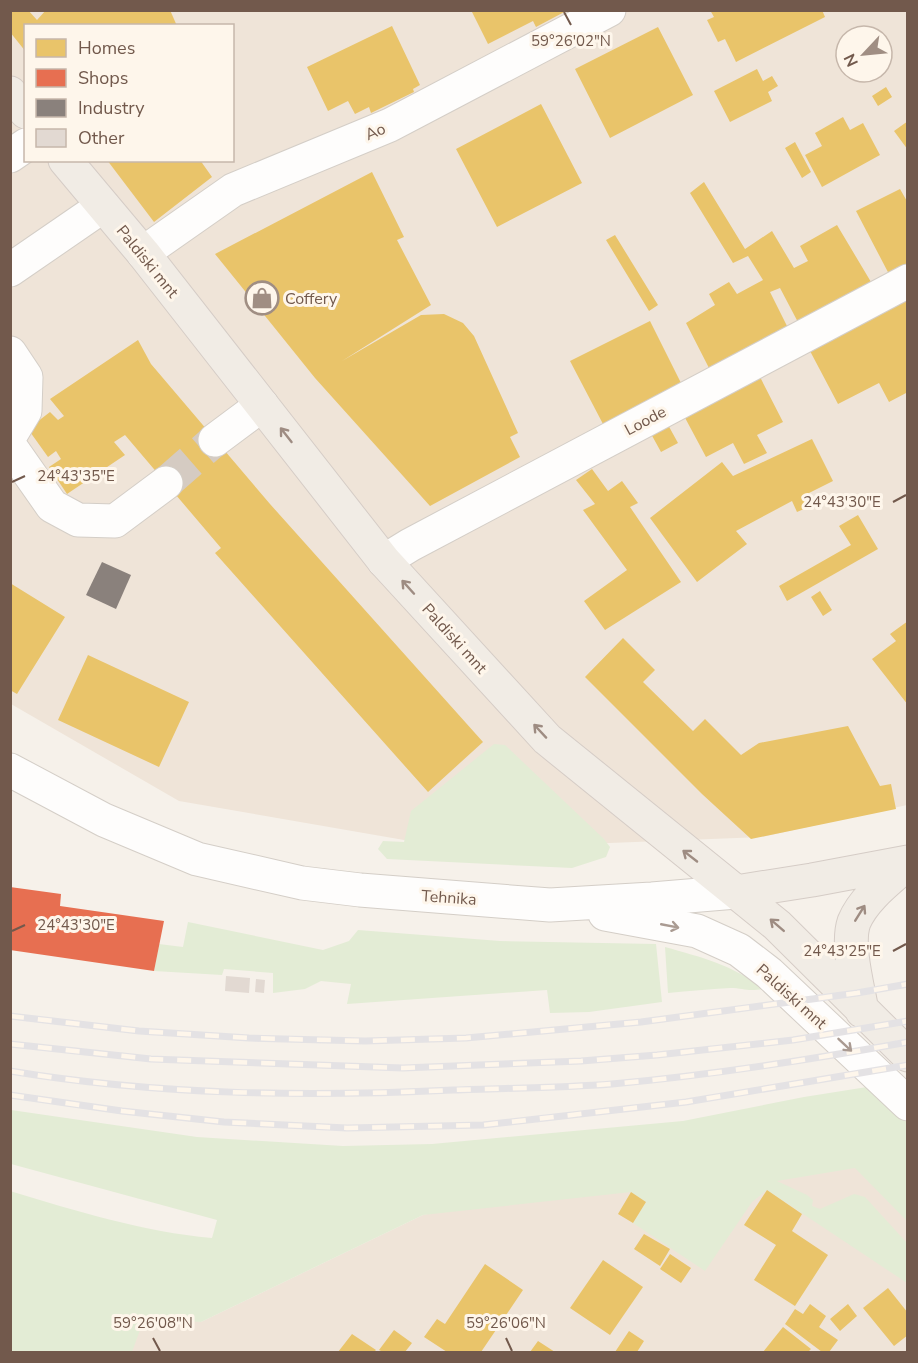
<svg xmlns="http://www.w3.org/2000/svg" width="918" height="1363" font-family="'Nunito Sans',sans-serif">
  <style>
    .residential { fill: #efe4d8; fill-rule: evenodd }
    .green { fill: #e3ecd5 }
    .homes { fill: #e9c46a }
    .shops { fill: #e76f51 }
    .industry { fill: #8a817c }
    .building { fill: #e2d9d2 }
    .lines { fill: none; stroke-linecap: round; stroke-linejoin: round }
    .minor-tunnel { stroke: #d5cbc2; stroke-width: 33; stroke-dasharray: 33 16; stroke-linecap: butt }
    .minor-casing { stroke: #d4cec7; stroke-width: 35 }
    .major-casing { stroke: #d5ccc6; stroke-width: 35 }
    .minor { stroke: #fefdfc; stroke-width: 33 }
    .major { stroke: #f1ece5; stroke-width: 33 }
    .rail-casing { stroke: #e4e2e4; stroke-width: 7 }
    .rail { stroke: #fef6eb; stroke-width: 4.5; stroke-dasharray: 14; stroke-linecap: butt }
    .oneway { stroke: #9e8c82 }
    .oneway2 { stroke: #aa9b92 }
    .ticks { fill: none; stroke: #72594c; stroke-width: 2 }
    .labels { text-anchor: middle; stroke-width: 6; stroke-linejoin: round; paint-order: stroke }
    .street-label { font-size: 16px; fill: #72594c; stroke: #fef6eb }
    .poi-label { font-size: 16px; fill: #72594c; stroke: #fef6eb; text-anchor: start }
    .ticks-label { font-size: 15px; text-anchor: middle; fill: #72594c; stroke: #fef6eb; stroke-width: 6; stroke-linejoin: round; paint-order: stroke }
  </style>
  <rect width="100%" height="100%" fill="#f6f1ea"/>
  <!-- residential -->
  <path class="residential" d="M11 11H907V805L762 837 456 849 179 801 11 704ZM26 26H232V160H26ZM846 36H882V72H846Z
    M907 1118V1352H11L10 1285 201 1322 423 1215Z"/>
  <!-- green -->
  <path class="green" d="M494 744 505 745 604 839 610 847 606 857 572 868 387 859 378 849 383 841 404 842 411 811Z
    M188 922 323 950 349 941 358 930 500 941 656 944 662 1002 589 1012 550 1013 547 990 347 1004 351 984 321 981 305 989 273 993V973L224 969 222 975 154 971 159 944 183 947Z
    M665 947C700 957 734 965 763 989 747 992 744 988 730 988 709 989 689 991 668 993Z
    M867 1087 907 1120V1221L855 1168 777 1181 807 1195 813 1200 812 1206 820 1209 854 1194 865 1197 907 1243V1283L767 1190 752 1202 705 1271 633 1223 646 1202 631 1192 423 1215 201 1322 144 1319 132 1352H11L10 1191C76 1211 144 1232 212 1238L217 1220 11 1164V1110L197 1137 343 1146 432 1144 683 1121 804 1097Z"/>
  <!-- homes -->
  <path class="homes" d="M10 10H28L37 20 46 10H170L177 26H26V52L10 32Z
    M471 10H568L536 27 533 21 488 44Z
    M710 10H822L825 17 736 62 725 39 718 42 707 20 714 17Z
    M392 26 420 85 413 89 414 92 371 113 369 107 355 114 348 101 328 111 307 67Z
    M658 27 693 95 610 138 575 69Z
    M757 69 763 81 772 76 778 86 768 92 772 101 730 122 714 91Z
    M886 87 892 97 878 106 872 96Z
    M541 104 582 183 497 227 456 149Z
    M843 117 850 130 863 123 880 155 822 187 805 155 822 146 815 133Z
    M908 121V150L894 131Z
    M795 142 811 172 802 178 785 148Z
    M107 160H200L212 177 154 222Z
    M372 172 404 237 397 240 431 305 342 361 421 315 444 314 463 323 474 336 518 433 510 437 520 457 430 506 315 378 215 254Z
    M704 182 745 249 772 231 794 268 808 261 800 246 837 225 874 287 800 326 780 288 770 292 789 330 709 368 686 323 715 305 709 294 729 282 737 294 763 280 748 256 733 263 690 193Z
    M900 189 908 203V267L890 276 856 211Z
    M615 235 658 305 649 311 606 240Z
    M908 300V392L889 402 879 383 838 404 810 351Z
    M650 321 682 385 603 424 570 361Z
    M138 340 151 364 270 504 483 742 428 792 215 553 221 548 125 435 114 442 125 455 67 494 49 467 61 459 56 451 48 457 28 429 50 412 58 420 64 416 50 399Z
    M759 375 783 422 757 435 767 453 744 464 733 443 706 457 683 414Z
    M667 423 678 443 661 452 650 432Z
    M812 439 833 481 809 493 813 505 797 512 792 501 736 531 747 544 697 582 650 518 722 462 733 476Z
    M592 469 608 491 622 481 638 503 630 507 681 582 605 630 584 601 627 570 583 510 595 504 576 480Z
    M858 515 878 549 787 601 779 586 851 545 839 526Z
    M10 583 65 617 17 694 10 690Z
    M820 591 832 610 823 616 811 597Z
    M908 621V705L872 659 896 641 890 634Z
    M623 638 655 670 643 682 693 731 705 719 741 755 759 743 848 726 880 786 891 784 896 809 751 839 702 794 585 677Z
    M88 655 189 702 159 767 58 720Z
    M767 1190 802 1214 792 1231 828 1255 795 1306 754 1280 776 1245 744 1225Z
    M631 1192 646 1202 633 1223 618 1214Z
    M644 1234 670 1249 660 1266 634 1249Z
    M670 1254 691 1268 681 1283 660 1269Z
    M603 1260 643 1287 610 1335 570 1308Z
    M485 1264 523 1290 481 1352H447L424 1337 437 1319 445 1324Z
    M888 1288 908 1313V1335L894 1346 863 1308Z
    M810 1304 826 1316 819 1327 838 1340 829 1352H822L785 1324 795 1309 803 1314Z
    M848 1304 857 1316 840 1331 830 1319Z
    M783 1327 811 1349 808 1352H763Z
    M394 1330 412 1343 405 1352H383L379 1350Z
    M629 1331 644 1341 637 1352H615Z
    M352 1334 376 1350 374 1352H338Z
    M538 1341 555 1352H530Z"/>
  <!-- shops -->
  <path class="shops" d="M10 887 61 894 60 906 164 921 154 971 10 950Z"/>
  <!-- industry -->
  <path class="industry" d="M102 562 131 575 116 609 86 595Z"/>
  <!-- building -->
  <path class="building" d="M226 976 250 978 249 993 225 991Z
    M256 979 265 980 264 993 255 992Z"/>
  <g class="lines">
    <!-- minor-tunnel -->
    <path class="minor-tunnel" d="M166 483 215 440"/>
    <!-- minor casing -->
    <g class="minor-casing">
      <path id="minor" d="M10 156 26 145
        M143 253 233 190 390 125 609 10
        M10 270 103 206
        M10 353 26 377 25 411 10 436
        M215 440 262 405
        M10 446 52 506 78 520 115 521 166 483
        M384 561 410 545 908 281
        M10 770 104 820 197 859 302 883 360 890 550 905 652 899 736 892
        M605 914 697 931 739 950 769 973 908 1104"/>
    </g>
    <!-- major casing -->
    <g class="major-casing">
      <path id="major" d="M10 93 26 112
        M65 160 143 253 384 561 547 739 777 925 908 1055
        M736 892 812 880 908 862
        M862 1011C858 987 846 945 854 922 864 898 889 880 908 863"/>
    </g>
    <!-- minor -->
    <use href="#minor" class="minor"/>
    <!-- major -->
    <use href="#major" class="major"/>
    <!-- rail casing -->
    <g class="rail-casing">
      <path id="rail" d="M10 1016 139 1031 249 1038 365 1041 466 1038 641 1022 857 993 908 984
        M10 1044 151 1059 403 1068 581 1061 657 1055 793 1040 908 1021
        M10 1071C157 1095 306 1097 453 1090 506 1088 559 1088 612 1084 711 1075 809 1060 908 1042
        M10 1095 122 1111 224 1122 347 1128 483 1125 686 1102 908 1065"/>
    </g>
    <!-- rail -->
    <use href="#rail" class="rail"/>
  </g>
  <!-- one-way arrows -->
  <defs><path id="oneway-shaft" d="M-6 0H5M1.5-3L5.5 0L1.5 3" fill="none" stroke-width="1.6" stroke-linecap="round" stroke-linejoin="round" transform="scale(1.5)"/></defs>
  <g class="oneway">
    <use href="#oneway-shaft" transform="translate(286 435) rotate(-128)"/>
    <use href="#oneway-shaft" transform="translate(408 587) rotate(-132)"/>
    <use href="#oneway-shaft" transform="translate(540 731) rotate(-133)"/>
    <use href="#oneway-shaft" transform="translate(690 856) rotate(-142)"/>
    <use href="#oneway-shaft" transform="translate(860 913) rotate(-58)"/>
    <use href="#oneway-shaft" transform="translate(777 925) rotate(-139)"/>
  </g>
  <g class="oneway2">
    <use href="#oneway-shaft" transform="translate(670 926) rotate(11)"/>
    <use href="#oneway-shaft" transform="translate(845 1045) rotate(43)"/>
  </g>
  <!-- ticks -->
  <path class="ticks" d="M564 12 571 25M12 482 25 476M893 502 906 495M12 931 25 925M893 951 906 944M153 1338 160 1351M506 1338 512 1351"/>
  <!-- icons -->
  <defs>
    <g id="shop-ring" transform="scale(1.725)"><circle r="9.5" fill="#fef6eb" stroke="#a08e83" stroke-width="1.5"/><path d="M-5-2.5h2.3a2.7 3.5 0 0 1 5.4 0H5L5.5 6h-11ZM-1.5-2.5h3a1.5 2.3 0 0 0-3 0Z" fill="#a08e83"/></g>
  </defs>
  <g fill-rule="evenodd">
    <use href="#shop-ring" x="262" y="298"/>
  </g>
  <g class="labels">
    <!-- street labels -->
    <g class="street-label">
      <text transform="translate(375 131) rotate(-23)" y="6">Ao</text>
      <text transform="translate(148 261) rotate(51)" y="6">Paldiski mnt</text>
      <text transform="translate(645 420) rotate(-28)" y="6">Loode</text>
      <text transform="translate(455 638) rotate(48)" y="6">Paldiski mnt</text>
      <text transform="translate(449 897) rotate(4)" y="6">Tehnika</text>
      <text transform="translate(792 996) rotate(42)" y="6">Paldiski mnt</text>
    </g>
    <!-- poi labels -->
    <g class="poi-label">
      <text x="285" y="304">Coffery</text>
    </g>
  </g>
  <g class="ticks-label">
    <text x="571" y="46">59°26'02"N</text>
    <text x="76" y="481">24°43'35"E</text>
    <text x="842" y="507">24°43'30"E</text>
    <text x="76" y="930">24°43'30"E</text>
    <text x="842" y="956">24°43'25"E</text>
    <text x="153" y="1328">59°26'08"N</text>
    <text x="506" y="1328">59°26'06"N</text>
  </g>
  <!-- border -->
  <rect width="918" height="1363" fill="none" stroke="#72594c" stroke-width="24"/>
  <!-- legend -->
  <rect x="24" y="24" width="210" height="138" fill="#fef6eb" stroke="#c6b7ab" stroke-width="1.5"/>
  <rect x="36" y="39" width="30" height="18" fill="#e9c46a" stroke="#c6b7ab" stroke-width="1.5"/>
  <text x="78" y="54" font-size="18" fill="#72594c">Homes</text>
  <rect x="36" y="69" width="30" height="18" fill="#e76f51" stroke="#c6b7ab" stroke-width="1.5"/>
  <text x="78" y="84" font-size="18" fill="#72594c">Shops</text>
  <rect x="36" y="99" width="30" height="18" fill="#8a817c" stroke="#c6b7ab" stroke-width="1.5"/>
  <text x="78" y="114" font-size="18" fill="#72594c">Industry</text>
  <rect x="36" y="129" width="30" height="18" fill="#e2d9d2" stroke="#c6b7ab" stroke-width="1.5"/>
  <text x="78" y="144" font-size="18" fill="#72594c">Other</text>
  <!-- north arrow -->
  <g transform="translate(864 54) rotate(244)"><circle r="28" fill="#fef6eb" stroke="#c6b7ab" stroke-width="1.5"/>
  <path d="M0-4.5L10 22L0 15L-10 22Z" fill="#a08e83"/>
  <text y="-9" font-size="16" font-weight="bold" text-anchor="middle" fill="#72594c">N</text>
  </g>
</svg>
